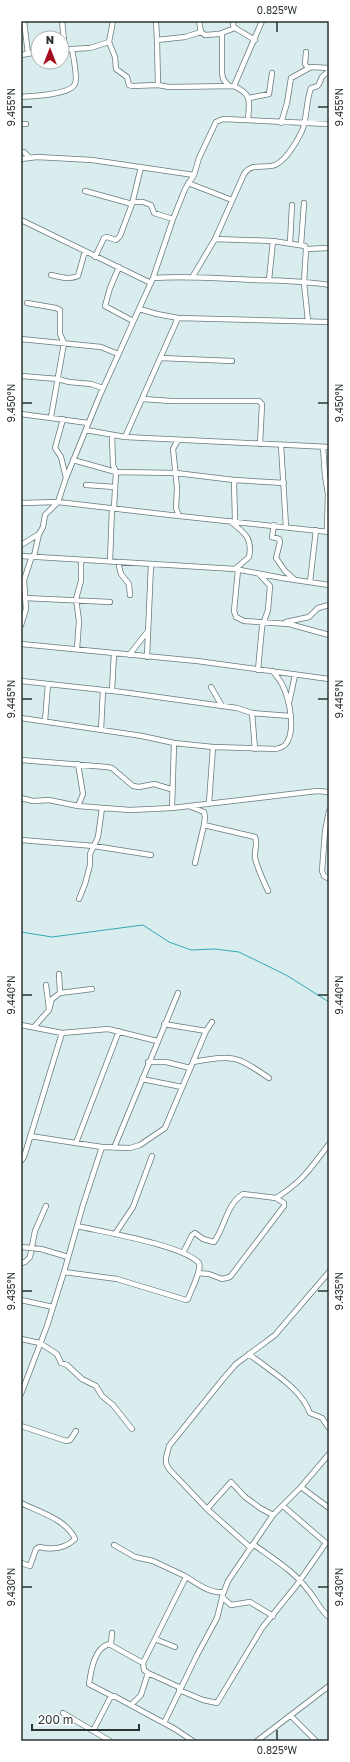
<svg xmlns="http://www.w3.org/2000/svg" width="350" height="1762" font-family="'Golos Text',sans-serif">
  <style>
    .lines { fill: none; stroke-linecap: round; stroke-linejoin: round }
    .stream { stroke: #31a8b3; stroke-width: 1 }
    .minor-casing { stroke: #677a7c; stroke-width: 6 }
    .minor { stroke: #fff; stroke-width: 4.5 }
    .ticks { fill: none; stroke: #2b3333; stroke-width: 1.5 }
    .neatline { fill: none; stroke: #2b3333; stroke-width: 1.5 }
    .ticks-label { font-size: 10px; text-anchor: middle; fill: #2b3333 }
  </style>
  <rect width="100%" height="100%" fill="#d9edef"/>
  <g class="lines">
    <!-- stream -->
    <path class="stream" d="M21 932 52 937 143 925 169 942 191 950 215 949 239 952 286 975 329 1002"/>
    <!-- minor casing -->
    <g class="minor-casing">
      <path id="minor" d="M24 21 28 54
        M62 21 65 50
        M113 21 109 42 115 57 116 69 127 77 129 85 132 86 158 85 169 87 234 86 262 21
        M156 21 157 40 185 37 201 32
        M199 21 201 32 205 35 219 34 235 28
        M234 21 233 25 235 28 255 40
        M222 33V73L223 79 229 86
        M157 40 158 85
        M72 49 90 48 109 42
        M306 52 305 64 308 68
        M21 55 38 52
        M234 86C253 95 249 101 248 120
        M21 97C32 96 70 95 75 84 78 78 73 56 72 49L62 50
        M249 98 269 94 272 73
        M281 123 287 103 291 78 311 67 329 68
        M21 124H26
        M21 152H24L29 157
        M21 159 37 157 92 160 194 175
        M188 183 232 200
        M85 191 132 204
        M133 202H143L151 205 154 213 173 219
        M21 220 151 283
        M215 239 273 241 305 246 306 249 304 283 308 321
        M290 243 292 205
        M301 245 304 203
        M306 249 329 248
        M95 257 104 238 107 237 116 240 120 236 132 204 141 167
        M119 267 110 288 105 306 133 321
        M51 275C60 277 69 280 78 276L85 251
        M193 276 215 239 244 174C252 162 264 169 275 165 286 160 297 141 302 131 307 119 306 101 311 88 321 86 318 84 322 77 324 75 327 73 329 70
        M153 278C182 276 208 278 236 279 267 281 298 280 329 285
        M269 280 273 241
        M27 303 56 308 60 310V334L64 343 51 417
        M139 309 157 314 178 318 329 322
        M21 339 101 347 118 354
        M161 358 232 361
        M21 376 58 379 69 382 91 384 103 388
        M143 399 171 401H259L262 404 260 444
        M21 414 88 423
        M63 419 55 448 61 457 66 478
        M86 430 125 437 329 447
        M112 436 113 465 116 472 114 508
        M125 437 178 318
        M178 440 173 449 177 488 176 508 179 516
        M281 445 286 527
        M323 447 325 476 328 494 327 531
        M73 460 116 472 176 473 234 480 235 521
        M234 480 284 483
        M86 485 115 487
        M21 503 58 502 170 515 329 532
        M230 521C244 533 253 537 249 557L235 569
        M274 525 272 537 279 539 280 542 276 558 285 571 295 580
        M21 545 39 534
        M21 556 235 569 282 578 329 585
        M34 556 39 534 43 527 45 515 58 502 66 478 100 395 153 278 173 219 185 189 194 175 199 158 216 122 223 119 329 124
        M110 561 112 508
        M118 562 121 574 129 584 130 595
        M238 570 234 611 236 617 244 621 289 624 329 635
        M310 582 316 530
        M25 598 110 602
        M286 622 309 617 318 608 329 605
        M21 625 26 609 24 580 32 556
        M21 644 197 661 329 679
        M77 649 79 621 76 599 81 581V560
        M129 655 148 631
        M147 657 151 564
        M258 670 262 627 268 610 270 586 260 575
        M21 681 122 692 237 708 252 713 255 749
        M211 687 222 706
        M112 691 114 653
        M289 703 295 675
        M252 713 290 716
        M21 718 142 736 174 743 213 747 276 749C279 748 283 747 285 745 297 732 289 698 282 684 280 680 276 676 273 671
        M45 721 48 684
        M101 730 103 690
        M21 760 107 767 112 768 133 786 139 787 154 784 171 789
        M78 764 83 794 78 806
        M21 798 33 801 49 800 78 806 130 810 172 808 317 791 329 792
        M209 803 213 747
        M189 806 204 812 205 817 204 825 255 837C258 844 254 851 255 858 258 870 263 880 268 891
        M172 808 174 743
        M329 811 325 831 322 871 324 876 329 879
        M21 840 94 846 151 855
        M195 863 204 825
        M79 899 85 884 90 865V854L98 837 102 808
        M46 985 49 1009
        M60 993 92 989
        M164 1024 206 1031
        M21 1025 62 1033 108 1029 157 1041
        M34 1027 49 1010 52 999 60 993 59 974
        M148 1062H166L190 1068
        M193 1062C234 1055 235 1055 269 1078
        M142 1079 182 1087
        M30 1136 102 1147 130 1148 140 1145 165 1128 206 1031 212 1022
        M76 1143 119 1031
        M114 1148 178 993
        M21 1161 24 1157 62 1033
        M276 1198C303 1181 310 1169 329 1144
        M115 1234 133 1207 152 1156
        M21 1247 41 1249 68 1257
        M183 1253 192 1235 195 1233 203 1239 214 1242C225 1227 226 1205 243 1194L276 1198 284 1203V1206L230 1277 222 1279 209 1274 198 1273
        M21 1263 25 1262 30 1257 35 1231 46 1206
        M64 1272 83 1205 102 1147
        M21 1300 53 1307
        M21 1339 40 1343 57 1354 61 1363 67 1365 82 1379 96 1386 102 1396 113 1405 132 1429
        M249 1354C270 1371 300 1387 310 1413L322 1418 329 1428
        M21 1394 47 1326 64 1272 117 1279 186 1300 188 1299C191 1290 202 1270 199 1263 183 1245 103 1232 77 1226
        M21 1426 66 1441 70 1440 76 1431
        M301 1487 329 1508
        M21 1503C39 1512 66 1519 75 1539 65 1549 52 1550 39 1547L36 1549 30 1566 21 1563
        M207 1509 231 1482 245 1497 260 1508 273 1515
        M253 1544C272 1558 294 1571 308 1590 316 1599 319 1609 329 1617
        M114 1545 135 1557 153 1561 185 1576
        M251 1548 207 1509 169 1469 166 1463V1458L169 1446 223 1379 236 1364 275 1335 329 1272
        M222 1597 231 1605 250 1602 273 1616
        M155 1639 175 1647
        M111 1644 112 1633
        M181 1688 148 1673 144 1670 143 1663 185 1579V1576C196 1583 210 1594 224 1592
        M179 1690 203 1700 217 1703 262 1628 296 1586 326 1543 283 1506
        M112 1696 89 1684C91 1671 94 1648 109 1644L143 1663
        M131 1705 141 1695 148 1673
        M63 1713 110 1741
        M291 1716 316 1741
        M164 1723 197 1655 217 1618 223 1594 228 1581 273 1515 301 1487 329 1454
        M93 1731 110 1698 114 1696 175 1729 193 1741
        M257 1741 329 1686"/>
    </g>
    <!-- minor -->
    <use href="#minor" class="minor"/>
  </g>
  <!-- ticks -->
  <path class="ticks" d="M277 22V32M22 107H32M318 107H328M22 403H32M318 403H328M22 699H32M318 699H328M22 995H32M318 995H328M22 1291H32M318 1291H328M22 1587H32M318 1587H328M277 1730V1740"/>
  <!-- border -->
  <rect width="350" height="1762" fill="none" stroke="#ffffff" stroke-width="44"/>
  <!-- north arrow -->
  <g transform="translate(50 50)"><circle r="19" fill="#ffffff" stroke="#aaadad"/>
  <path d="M0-3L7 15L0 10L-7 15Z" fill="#a50c1e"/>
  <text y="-6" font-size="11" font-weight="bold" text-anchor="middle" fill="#2b3333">N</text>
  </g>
  <!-- scale -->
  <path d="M32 1724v6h107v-6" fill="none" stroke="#2b3333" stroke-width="2"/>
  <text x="38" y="1724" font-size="12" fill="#2b3333" stroke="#ffffff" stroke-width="3" paint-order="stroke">200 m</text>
  <rect x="22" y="22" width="306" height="1718" class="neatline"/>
  <g class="ticks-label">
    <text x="277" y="14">0.825°W</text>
    <text transform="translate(11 107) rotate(-90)" y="4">9.455°N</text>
    <text transform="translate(339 107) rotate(-90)" y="4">9.455°N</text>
    <text transform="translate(11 403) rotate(-90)" y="4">9.450°N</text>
    <text transform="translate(339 403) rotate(-90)" y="4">9.450°N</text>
    <text transform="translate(11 699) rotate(-90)" y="4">9.445°N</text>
    <text transform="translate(339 699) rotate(-90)" y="4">9.445°N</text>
    <text transform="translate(11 995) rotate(-90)" y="4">9.440°N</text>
    <text transform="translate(339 995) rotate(-90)" y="4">9.440°N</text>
    <text transform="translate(11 1291) rotate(-90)" y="4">9.435°N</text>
    <text transform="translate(339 1291) rotate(-90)" y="4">9.435°N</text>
    <text transform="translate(11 1587) rotate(-90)" y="4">9.430°N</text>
    <text transform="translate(339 1587) rotate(-90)" y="4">9.430°N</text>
    <text x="277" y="1754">0.825°W</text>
  </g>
</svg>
